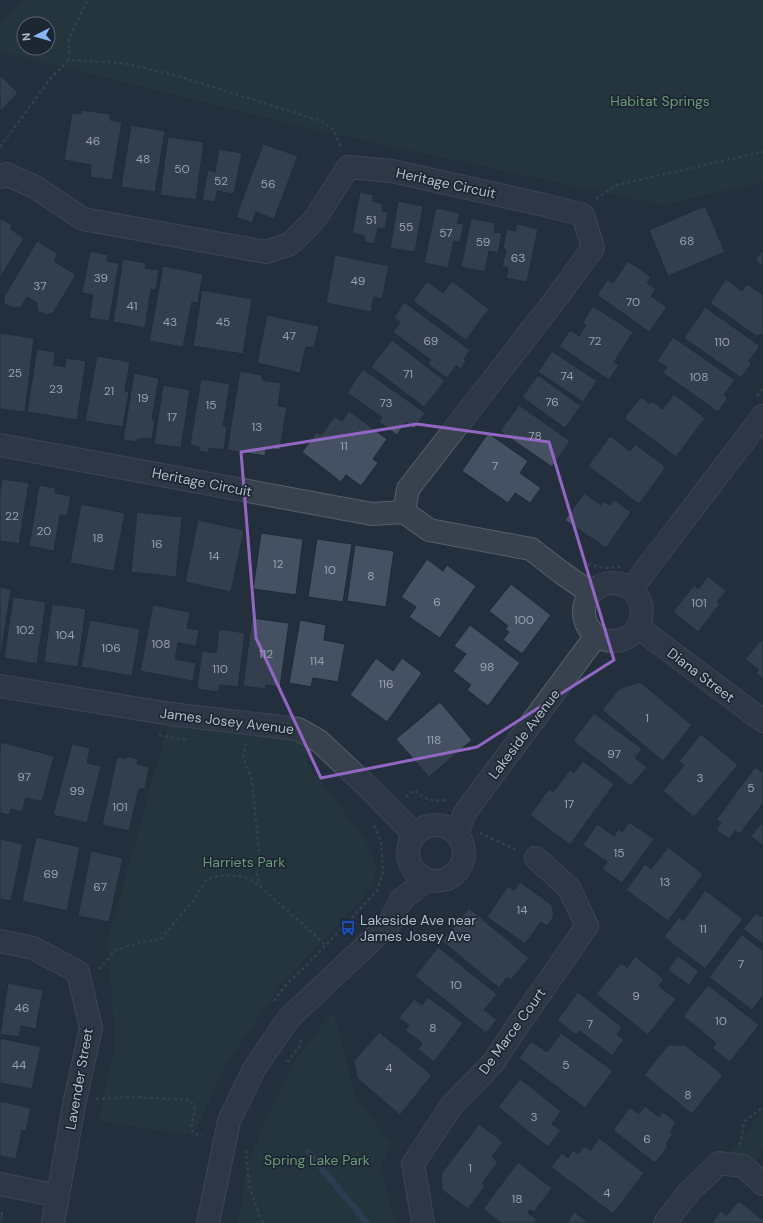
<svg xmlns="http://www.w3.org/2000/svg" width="763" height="1223" font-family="'DM Sans',sans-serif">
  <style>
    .green { fill: #263c3f; fill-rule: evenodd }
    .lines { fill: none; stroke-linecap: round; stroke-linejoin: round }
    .stream { stroke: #394c67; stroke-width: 6 }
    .building { fill: #455162; stroke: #1f2835 }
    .minor-casing { stroke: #565f6c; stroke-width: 24 }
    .path { stroke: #44595c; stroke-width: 2.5; stroke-dasharray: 3 3; stroke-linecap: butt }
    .minor { stroke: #38414e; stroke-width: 22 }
    .marked { fill: none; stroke: #9266c3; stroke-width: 3; stroke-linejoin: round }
    .labels { text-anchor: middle; stroke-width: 3.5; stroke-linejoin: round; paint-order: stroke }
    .number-label { font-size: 12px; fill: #98a1af }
    .park-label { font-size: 14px; fill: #6b9a76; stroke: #1d2633 }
    .street-label { font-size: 14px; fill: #b4bcc9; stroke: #1d2633 }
    .poi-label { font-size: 14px; fill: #b4bcc9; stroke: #1d2633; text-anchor: start }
  </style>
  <rect width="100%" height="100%" fill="#242f3e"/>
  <!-- green -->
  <path class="green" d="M25 0H763V182L662 205 330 133 0 52V24ZM24 24H48V48H24Z
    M171 714 319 741 305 760 364 838 377 865 376 873 372 883 363 897 281 984 222 1071 197 1129 185 1134 99 1121 115 1044 108 941Z
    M333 1012 357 1100 392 1143 380 1168 396 1223H238L249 1161 267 1117 296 1059Z
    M763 1110V1148L757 1161 728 1155Z"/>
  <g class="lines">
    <!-- stream -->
    <path class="stream" d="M308 1152 367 1223"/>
  </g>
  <!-- building -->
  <path class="building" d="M0 75 18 93 0 111Z
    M82 110 110 114V120L122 122 112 180 90 177 91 165 64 160 72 113 81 114Z
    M131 125 165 131 155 192 121 187Z
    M168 137 204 142 196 200 160 195Z
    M263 144 298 156 274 219 256 212 252 223 236 217Z
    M219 149 242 153 234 194 217 191 215 202 202 200 208 170 215 172Z
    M360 192 374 195 372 201 383 204 382 211 388 212 385 229 378 228 374 244 364 242 365 236 352 233Z
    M398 201 423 206 415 252 390 248Z
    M705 206 725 252 668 276 649 230Z
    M436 208 460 213 457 223 464 224 460 243 454 241 448 268 424 263Z
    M0 218 12 225 10 229 24 238 0 278Z
    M471 218 495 223 494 232 502 233 498 253 489 251 485 272 461 267Z
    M517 224 538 229 527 282 506 278 508 268 502 266 506 250 503 249 507 229 515 231Z
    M37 241 58 254 54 261 76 275 53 313 47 315 38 311 36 302 27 297 21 307 13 308 4 304V297Z
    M763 249V266L755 260Z
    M90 251 108 255 107 261 119 263 109 321 89 318 93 295 82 293Z
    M335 255 389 266 382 299 374 297 371 312 326 303Z
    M123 259 146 263 145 268 159 270 156 290 151 289 145 328 113 322Z
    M628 261 651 277 647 283 656 289 651 296 667 307 649 332 597 295 608 279 613 283Z
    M163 266 203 274 198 303 192 302 183 347 149 341Z
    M726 279 742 291 747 284 763 295V334L756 336 710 303Z
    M427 281 443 293 452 281 489 309 466 340 413 301Z
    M202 290 252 299 243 354 193 346Z
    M404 302 470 350 464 359 466 361 461 369 456 366 447 378 428 364 431 360 393 332 400 322 394 318Z
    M593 306 633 332 614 362 619 365 609 380 559 346 570 330 579 336 586 325 582 323Z
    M705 307 760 346 749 361 751 364 741 378 684 338Z
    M267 315 319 326 314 348 306 347 300 373 257 363Z
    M0 333 34 338 25 412 0 409Z
    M673 337 735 380 724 395 728 398 718 412 663 373 667 367 657 361Z
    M392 340 445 381 424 407 371 367Z
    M37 349 55 352 54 365 65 367 66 358 86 361 77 420 27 412Z
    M552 351 597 381 583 402 538 372Z
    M97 356 130 362 125 391 129 392 123 427 85 421Z
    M363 369 425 413 414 429 406 422 397 435 379 422 382 417 347 393Z
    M240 371 262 375V380L281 383 278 406 287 407 280 450 266 448 265 456 227 450Z
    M134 373 159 378 152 419H155L152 439 142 438V440L138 439 137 442 123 440Z
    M538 375 581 406 565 428 522 397Z
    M201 379 230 384 223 426 227 427 224 450 209 448 208 453 199 451V447L190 445Z
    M163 385 190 390 181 448 154 444Z
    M674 394 705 418 676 457 624 418 641 397 650 404 652 401 663 409Z
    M519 405 570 441 552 467 500 431Z
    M349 411 387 439 373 459 378 463 361 486 346 475 341 482 302 452 317 432 321 435 335 416 342 421Z
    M488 433 528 461 520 473 541 488 530 503 515 493 508 503 462 471Z
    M610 436 630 451 635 444 666 467 639 504 588 466Z
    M2 479 29 483 19 544 0 541V490Z
    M39 485 56 488 55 493 71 496 67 516 60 515 54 551 29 546Z
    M584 493 601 505 604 501 610 505 614 500 631 512 606 548 565 520Z
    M81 504 125 513 114 571 70 563Z
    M137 512 182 517 176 577 131 572Z
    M198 520 244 530 231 592 185 582Z
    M261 533 303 539 296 595 253 589Z
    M317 539 352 544 343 602 308 597Z
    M355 545 394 551 386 607 347 601Z
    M427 559 443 571 447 565 476 586 440 638 409 617 416 607 401 597Z
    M708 576 726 591 717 602 720 604 698 632 673 612 694 585 698 589Z
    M511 584 551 615 522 654 503 640 509 632 505 629 508 626 489 611Z
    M0 587 11 589 1 654H0Z
    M13 597 46 602 37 664 4 658Z
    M52 604 86 609 78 667 44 662Z
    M153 605 190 612 187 628 199 630 196 646 178 643 175 659 196 663 193 681 140 671Z
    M252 618 289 623 280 687 266 685 265 689 243 686Z
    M90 620 140 629 132 676 81 667Z
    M300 620 326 625 324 640 345 644 338 682 313 678 311 687 289 683Z
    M470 625 520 663 488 706 467 690 471 685 453 671 466 654 454 646Z
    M219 629 245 633 238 687 220 685 218 692 197 689 202 651 216 653Z
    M763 638V679L756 673 759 670 745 659Z
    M376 658 393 671 402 658 422 673 387 722 350 695Z
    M640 682 692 725 663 761 602 710 619 689Z
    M440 702 472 740 429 777 396 739Z
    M594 713 642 749 635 758 647 767 631 786 573 741Z
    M701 734 738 765 694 817 663 791 684 765 679 761Z
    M1 742 54 756 42 802 26 798 22 812 11 809 9 815 0 813V747Z
    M72 744 90 748 87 763 101 766 87 823 53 815Z
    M126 756 138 759 137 764 149 767 145 789H139L129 831 102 825 117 757 126 759Z
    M583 761 614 784 570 845 530 815 549 789 553 792 570 770 574 773Z
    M755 767 763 772V803L740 834 735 831 729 839 716 830 721 823 717 819Z
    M763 821V846L751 836Z
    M629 822 654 839 622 883 602 869 607 862 583 845 597 824 614 836 619 829 622 832Z
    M36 837 80 847 67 911 22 901Z
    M0 839 23 844 11 901 0 899Z
    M668 847 703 874 668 921 626 890 645 864 651 869Z
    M91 851 123 858 109 922 78 916Z
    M520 882 552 905 554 916 547 926 541 922 525 944 487 917 508 886 514 890Z
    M705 890 743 919 705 969 664 937 679 917 683 921Z
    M469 908 529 958 511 980 507 977 499 988 442 941Z
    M756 913 761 917 763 915V944L743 929Z
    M742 934 763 951V995L752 1010 709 977Z
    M438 947 497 994 484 1010 497 1020 486 1033 415 976Z
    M635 956 664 979 659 986 676 999 648 1035 596 994 621 963 627 968Z
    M678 956 699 971 689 985 668 970Z
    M8 983 43 990 36 1029 21 1026 19 1037 0 1034Z
    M708 985 759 1025 730 1062 712 1048 716 1043 683 1016Z
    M578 992 622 1027 617 1035 624 1040 612 1056 580 1031 576 1035 557 1020Z
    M428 997 463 1023 434 1062 418 1049 422 1043 405 1030 409 1025 399 1018 414 999 422 1005Z
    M379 1032 432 1075 400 1115 357 1078 354 1061Z
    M561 1033 613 1071 585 1108 519 1058 531 1041 547 1052Z
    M0 1038 41 1047 32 1089 0 1083Z
    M668 1045H685L723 1075 692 1114 644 1075Z
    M520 1079 561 1111 552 1124 561 1130 548 1147 498 1107Z
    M0 1101 31 1108 26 1131 22 1130 16 1159 0 1156Z
    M645 1106 659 1117 663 1112 676 1122 670 1132 673 1134 666 1144 668 1146 655 1163 613 1130 630 1107 639 1114Z
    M479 1124 503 1142 492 1157 498 1162 482 1183 485 1186 468 1209 442 1190 441 1174Z
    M599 1138 644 1173 613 1214 551 1167 562 1153 568 1158 573 1150 578 1154 584 1146 591 1150Z
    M518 1162 552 1188 534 1212 530 1209 528 1213 537 1220 535 1223H501L483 1209Z
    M739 1201 763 1220V1223H712L721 1211 726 1216Z
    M0 1211 4 1212 2 1223H0Z
    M574 1212 589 1223H567Z"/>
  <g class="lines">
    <!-- minor casing -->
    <g class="minor-casing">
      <path id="minor" d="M0 177 6 174 35 187 83 219 266 252 290 244 315 219 348 167 392 171 544 205 583 215 593 248 558 296 408 489 404 512
        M0 445 372 514 404 512 429 530 531 549 562 573 591 593
        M584 612a29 29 0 1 1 58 0a29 29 0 1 1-58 0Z
        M631 589 763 416
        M639 628 763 721
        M0 686 171 714 298 729 319 741 369 788 414 834
        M408 853a28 28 0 1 1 56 0a28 28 0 1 1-56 0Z
        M457 834 464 814 596 636
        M0 941 33 948 78 972 91 1028 75 1100 53 1223
        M0 1184 58 1196
        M208 1223 229 1121 254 1069 289 1018 389 924 401 900 419 886 423 879
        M423 1223 413 1164 452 1105 493 1063 516 1028 587 926 569 888 536 858
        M665 1223 688 1193 719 1163 743 1166 763 1184"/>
    </g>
    <!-- path -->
    <path class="path" d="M69 60V39L85 4 88 0
      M0 147 50 79 69 60 123 63 178 76 321 121 334 130 341 148
      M596 199 616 185 763 152
      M757 396 763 388
      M588 564 604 568 621 567
      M575 608 578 621 577 624
      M159 735 178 739H189
      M246 743 243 757 252 781 259 852 257 875 260 885
      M406 797 414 790C426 800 432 802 447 800
      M480 833 517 850
      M99 969 116 950 141 942 160 940 193 901 207 879C220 875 229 874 243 877 257 880 267 893 277 902 294 916 310 930 325 945
      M274 1001 287 983 305 967 377 891 383 872 381 841 374 825
      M287 1062 299 1047 301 1040
      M96 1099 134 1097 190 1100 195 1109 191 1128 193 1133 203 1136
      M740 1145 744 1122 763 1107
      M246 1150 249 1185 261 1220 264 1223"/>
    <!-- minor -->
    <use href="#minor" class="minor"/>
  </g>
  <!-- marked area -->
  <path d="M0 0H763V1223H0ZM417 424 549 442 614 660 477 747 321 778 256 638 241 452Z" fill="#242f3e" fill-opacity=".55" fill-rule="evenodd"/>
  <path class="marked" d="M417 424 549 442 614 660 477 747 321 778 256 638 241 452Z"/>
  <!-- icons -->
  <defs>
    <g id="bus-bare" transform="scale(1.2)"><path d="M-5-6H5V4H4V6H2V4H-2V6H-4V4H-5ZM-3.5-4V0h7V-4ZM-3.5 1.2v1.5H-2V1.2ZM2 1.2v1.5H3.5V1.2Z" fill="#1a4fb4" stroke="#1d2633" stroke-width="2.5" paint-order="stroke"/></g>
  </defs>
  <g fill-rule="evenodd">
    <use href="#bus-bare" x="348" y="928"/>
  </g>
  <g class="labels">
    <!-- number labels -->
    <g class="number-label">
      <text x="93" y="145">46</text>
      <text x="143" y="163">48</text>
      <text x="182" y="173">50</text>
      <text x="221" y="185">52</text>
      <text x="268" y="188">56</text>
      <text x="371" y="224">51</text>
      <text x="406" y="231">55</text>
      <text x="446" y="237">57</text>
      <text x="687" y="245">68</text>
      <text x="483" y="246">59</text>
      <text x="518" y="262">63</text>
      <text x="101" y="282">39</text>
      <text x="358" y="285">49</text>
      <text x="40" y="290">37</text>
      <text x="633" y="306">70</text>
      <text x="132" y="310">41</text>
      <text x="170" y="326">43</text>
      <text x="223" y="326">45</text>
      <text x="289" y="340">47</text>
      <text x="431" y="345">69</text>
      <text x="595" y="345">72</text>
      <text x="722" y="346">110</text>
      <text x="15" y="377">25</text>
      <text x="408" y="378">71</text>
      <text x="567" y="380">74</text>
      <text x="699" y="381">108</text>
      <text x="56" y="393">23</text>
      <text x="109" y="395">21</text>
      <text x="143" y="402">19</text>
      <text x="552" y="406">76</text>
      <text x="386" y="407">73</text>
      <text x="211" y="409">15</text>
      <text x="172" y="421">17</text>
      <text x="257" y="431">13</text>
      <text x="535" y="440">78</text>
      <text x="344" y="450">11</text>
      <text x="495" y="470">7</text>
      <text x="12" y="520">22</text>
      <text x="44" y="535">20</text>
      <text x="98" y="542">18</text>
      <text x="157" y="548">16</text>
      <text x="214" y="560">14</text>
      <text x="278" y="568">12</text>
      <text x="330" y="574">10</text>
      <text x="371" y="580">8</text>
      <text x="437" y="606">6</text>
      <text x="699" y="607">101</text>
      <text x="524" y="624">100</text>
      <text x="25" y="634">102</text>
      <text x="65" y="639">104</text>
      <text x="161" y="648">108</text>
      <text x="111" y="652">106</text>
      <text x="266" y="658">112</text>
      <text x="317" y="665">114</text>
      <text x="487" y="671">98</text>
      <text x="220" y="673">110</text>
      <text x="386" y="688">116</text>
      <text x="647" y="722">1</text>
      <text x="434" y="744">118</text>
      <text x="614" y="758">97</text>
      <text x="24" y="781">97</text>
      <text x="700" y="782">3</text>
      <text x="751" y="792">5</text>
      <text x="77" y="795">99</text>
      <text x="569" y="808">17</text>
      <text x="120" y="811">101</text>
      <text x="619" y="857">15</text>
      <text x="51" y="878">69</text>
      <text x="665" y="886">13</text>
      <text x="100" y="891">67</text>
      <text x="522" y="914">14</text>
      <text x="703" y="933">11</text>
      <text x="741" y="968">7</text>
      <text x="456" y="989">10</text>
      <text x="636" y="1000">9</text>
      <text x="22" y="1012">46</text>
      <text x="721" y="1025">10</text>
      <text x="590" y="1028">7</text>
      <text x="433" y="1032">8</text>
      <text x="19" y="1069">44</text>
      <text x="566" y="1069">5</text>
      <text x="389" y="1072">4</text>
      <text x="688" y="1099">8</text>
      <text x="534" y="1121">3</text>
      <text x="647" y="1143">6</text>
      <text x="470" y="1172">1</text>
      <text x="607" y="1197">4</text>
      <text x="517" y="1203">18</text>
    </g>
    <!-- park labels -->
    <g class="park-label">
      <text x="660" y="106">Habitat Springs</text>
      <text x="244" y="867">Harriets Park</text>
      <text x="317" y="1165">Spring Lake Park</text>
    </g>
    <!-- street labels -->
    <g class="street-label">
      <text transform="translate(446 183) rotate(12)" y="5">Heritage Circuit</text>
      <text transform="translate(202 482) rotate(11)" y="5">Heritage Circuit</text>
      <text transform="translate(701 675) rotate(37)" y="5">Diana Street</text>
      <text transform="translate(227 721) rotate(7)" y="5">James Josey Avenue</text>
      <text transform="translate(524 734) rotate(-53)" y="5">Lakeside Avenue</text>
      <text transform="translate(512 1031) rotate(-54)" y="5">De Marce Court</text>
      <text transform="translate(79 1079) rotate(-80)" y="5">Lavender Street</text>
    </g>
    <!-- poi labels -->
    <g class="poi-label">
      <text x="360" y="925">Lakeside Ave near<tspan x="360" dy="16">James Josey Ave</tspan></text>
    </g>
  </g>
  <!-- north arrow -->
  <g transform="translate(36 36) rotate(264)"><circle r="19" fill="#1d2633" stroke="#59626f"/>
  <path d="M0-3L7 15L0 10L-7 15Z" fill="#8ab4f8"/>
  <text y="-6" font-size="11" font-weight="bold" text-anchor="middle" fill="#b4bcc9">N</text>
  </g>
</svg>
